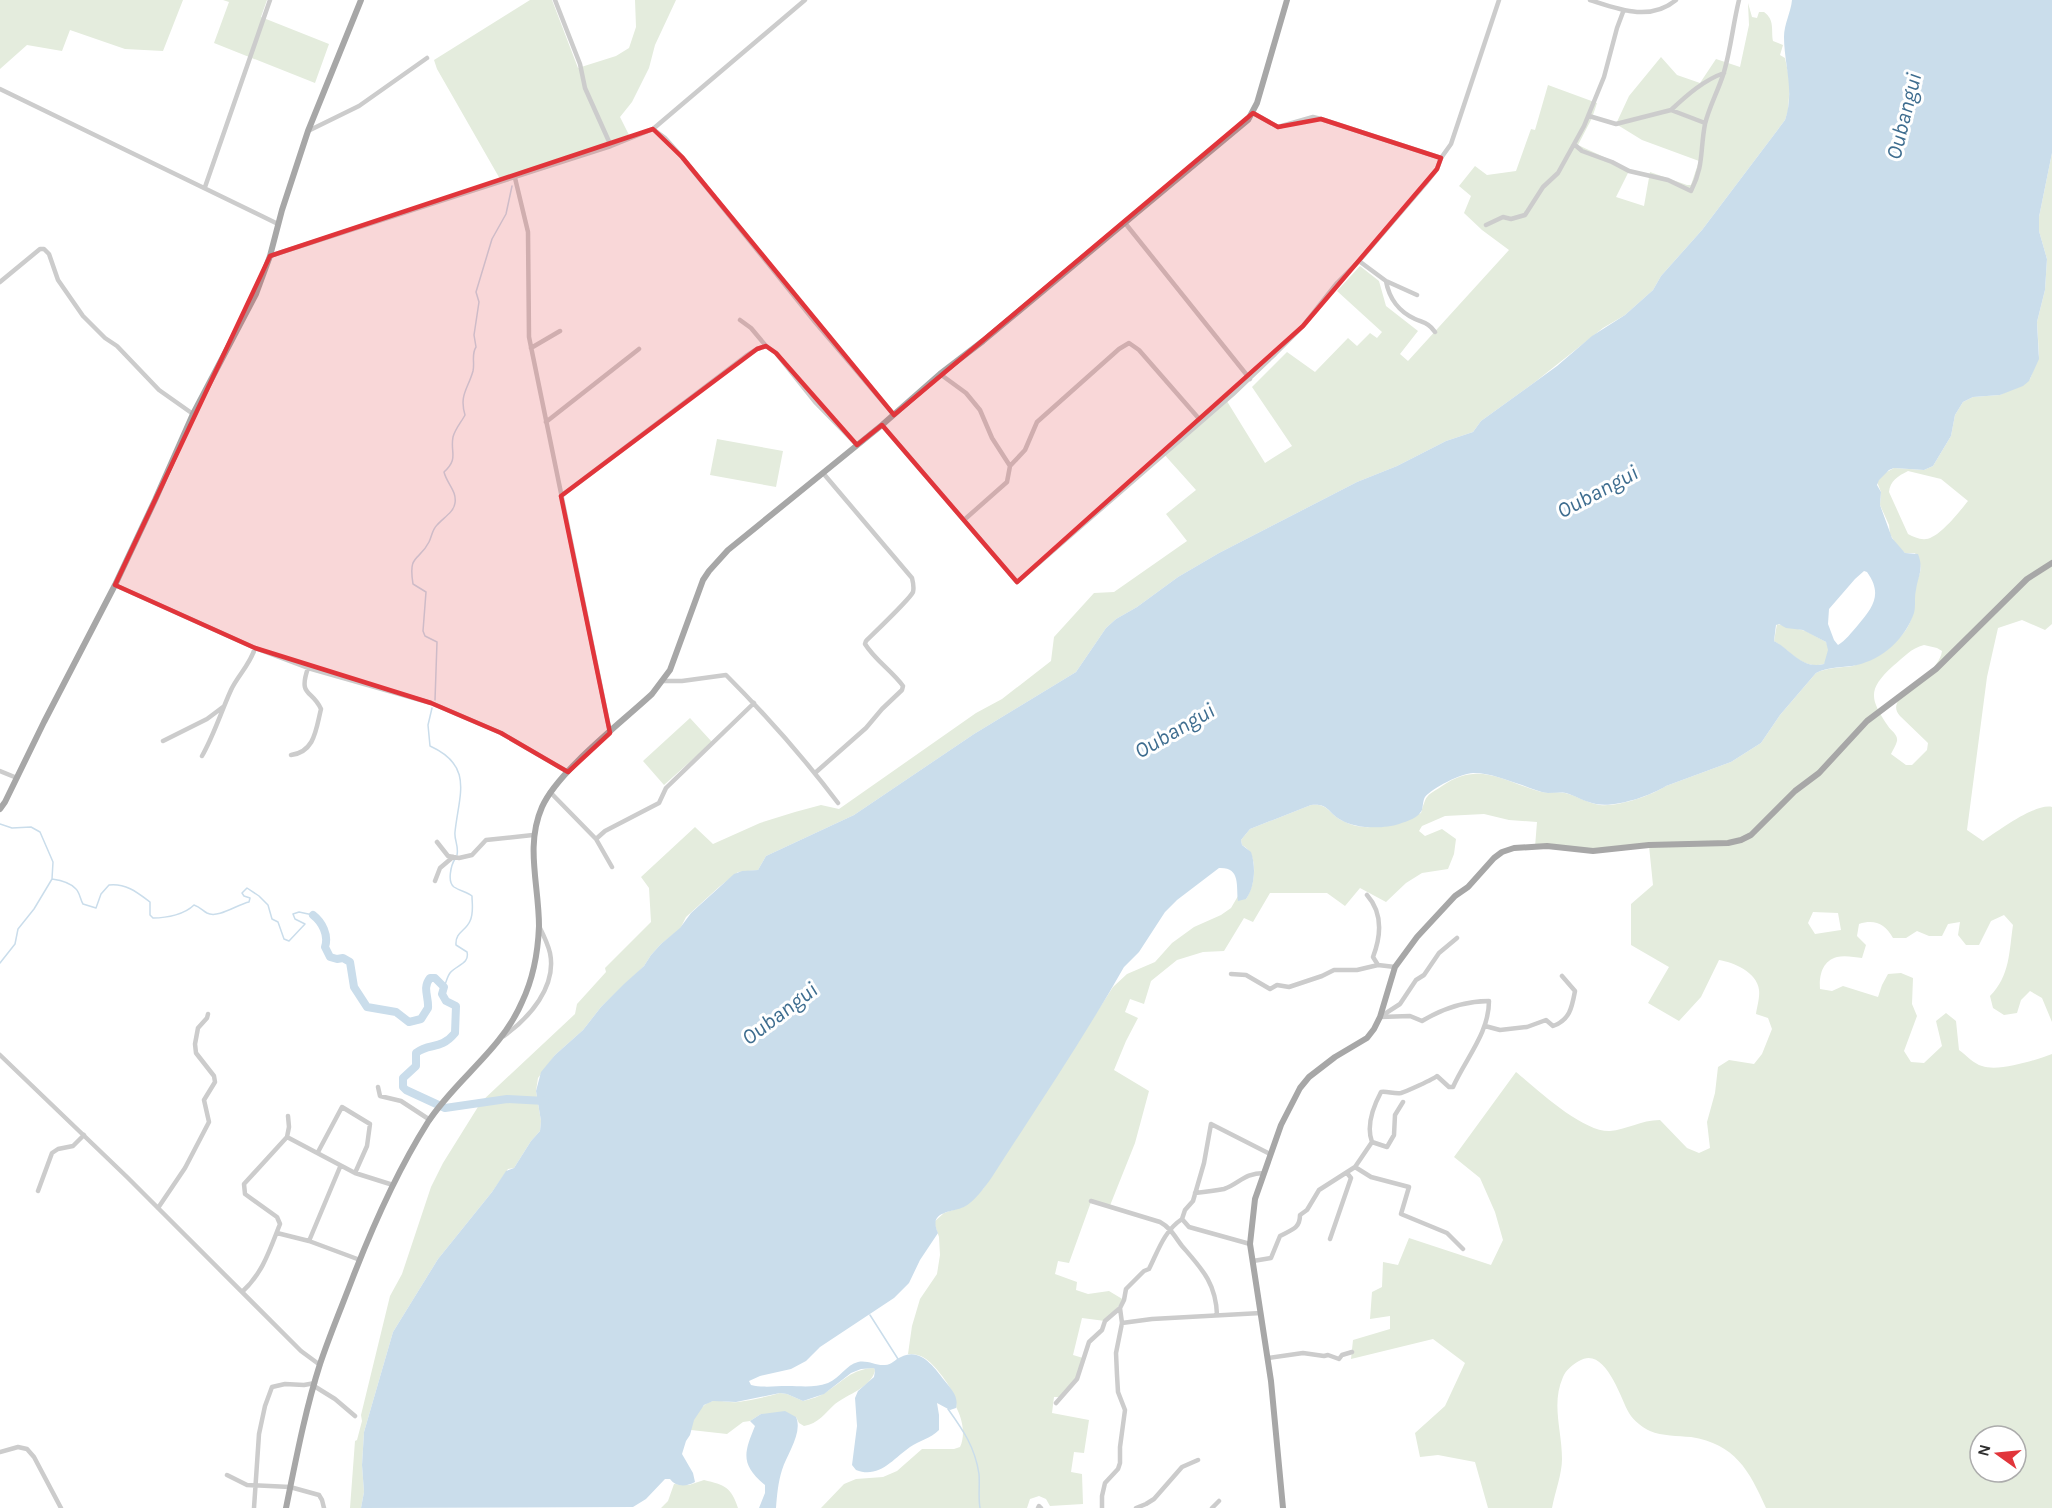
<svg xmlns="http://www.w3.org/2000/svg" width="2052" height="1508" font-family="Karla,sans-serif">
  <style>
    .green { fill: #e4ecdd; fill-rule: evenodd }
    .water { fill: #caddeb; fill-rule: evenodd }
    .lines { fill: none; stroke-linecap: round; stroke-linejoin: round }
    .stream { stroke: #caddeb; stroke-width: 1.5 }
    .river { stroke: #caddeb; stroke-width: 8 }
    .minor { stroke: #ccc; stroke-width: 4.5 }
    .major { stroke: #a7a7a7; stroke-width: 6 }
    .marked { fill: #e1353b; fill-opacity: 0.2; stroke: #e1353b; stroke-width: 4.5; stroke-linejoin: round }
    .labels { text-anchor: middle; stroke-width: 6; stroke-linejoin: round; paint-order: stroke }
    .water-label { font-size: 22px; font-style: italic; fill: #3e6d8f; stroke: #fff }
  </style>
  <rect width="100%" height="100%" fill="#fff"/>
  <!-- green -->
  <path class="green" d="M0 0H183L163 51 125 49 70 30 62 51 27 45 0 69Z
    M223 0H267L261 17 329 44 315 83 214 43 229 2Z
    M530 0H552L578 68 616 56 629 48 636 27 635 0H676L655 45 649 68 632 102 620 117 629 135 500 179 437 69 434 60Z
    M1744 0 1748 3 1752 17 1757 18 1759 12H1764C1775 20 1771 30 1773 41L1783 45 1780 55 1785 58 1790 82 1788 111 1785 120 1702 230 1661 276 1653 290 1625 315 1603 328 1535 382 1481 421 1473 432 1446 441 1397 466 1357 482 1219 553 1178 577 1137 607 1116 619 1106 628 1076 672 974 734 854 815 766 856 758 870 738 872 719 887 686 917 680 929 661 944 651 955 644 966 601 1007 583 1030 555 1055 538 1078 536 1091 541 1121 540 1131 531 1141 514 1168 508 1169 492 1192 438 1259 393 1332 364 1432 362 1465 364 1492 361 1508H350L355 1441 357 1440 362 1421 361 1415 390 1296 402 1274 431 1187 443 1163 481 1102 575 1014 577 1004 606 972 605 968 651 922 649 888 641 877 695 827 713 844 760 823 795 812 821 805 839 809 976 713 1002 699 1051 661 1054 637 1094 593 1114 592 1187 541 1166 514 1196 490 1162 452 1225 398 1265 463 1292 446 1252 387 1287 352 1315 372 1348 338 1357 346 1370 333 1377 338 1382 332 1337 291 1360 266 1379 281 1386 306 1418 331 1400 354 1408 361 1509 250 1482 230 1464 213 1471 196 1459 186 1475 166 1487 175 1516 171 1531 129 1535 130 1548 85 1597 103 1592 118 1578 145 1630 169 1616 197 1644 206 1650 172 1687 185H1691L1699 161 1642 140 1616 124 1629 96 1661 57 1677 75 1700 83 1716 59 1740 67 1749 25 1748 3Z
    M2052 153V624L2045 630 2022 620 1998 628 1987 677 1967 830 1983 841C1998 831 2035 803 2052 807V1022L2042 998 2030 991 2021 1000 2017 1013 2004 1015 1993 1008 1990 996C2010 976 2009 952 2013 925L2004 915 1991 921 1979 945H1966L1958 935 1960 922 1948 924 1942 936H1929L1917 931 1906 938H1893C1885 924 1875 919 1859 924L1857 936 1866 945 1862 958C1855 957 1844 955 1837 957 1822 961 1819 976 1820 989L1832 991 1843 986 1878 997 1882 985 1888 974 1901 973 1913 978 1912 1004 1917 1016 1904 1051 1911 1062 1924 1063 1942 1046 1936 1021 1946 1013 1956 1021 1959 1050C1966 1055 1974 1064 1982 1066 1999 1072 2036 1060 2052 1054V1508H1766C1749 1470 1735 1444 1691 1437 1678 1436 1662 1436 1650 1431 1642 1427 1634 1421 1629 1413 1620 1397 1605 1345 1579 1361 1572 1365 1566 1370 1563 1377 1551 1404 1562 1430 1562 1459 1562 1474 1555 1492 1552 1508H1488L1475 1462 1438 1455 1420 1457 1415 1433 1445 1406 1465 1363 1433 1339 1351 1359 1353 1340 1390 1329V1316L1370 1319 1372 1292 1382 1287 1383 1262 1398 1265 1409 1238 1491 1265 1503 1240 1495 1212 1480 1178 1454 1157 1516 1072C1537 1089 1582 1132 1610 1131 1626 1130 1641 1120 1660 1120L1687 1148 1699 1153 1710 1148 1707 1122 1715 1093 1718 1067 1729 1060 1754 1064 1762 1054 1772 1029 1768 1018 1756 1014C1757 1007 1760 997 1759 990 1757 972 1733 962 1719 960L1701 997 1679 1021 1648 1003 1669 967 1631 945V904L1653 885 1649 846 1621 849 1535 847 1537 822 1509 820 1484 814 1445 816 1422 826 1419 831 1425 836 1442 829 1456 839 1454 854 1448 869 1422 873 1406 883 1386 902 1360 888 1345 906 1327 893H1270L1253 922 1244 918 1224 951 1203 952 1177 960 1151 981 1144 1004 1130 999 1125 1012 1138 1018 1126 1041 1114 1070 1149 1091 1135 1143 1109 1208 1091 1202 1069 1263 1058 1261 1055 1274 1077 1282 1076 1290 1088 1294 1109 1291 1124 1300 1105 1321 1082 1318 1073 1355 1083 1358 1077 1379 1061 1397H1054L1052 1413 1089 1420 1084 1453 1074 1452 1071 1472 1082 1474 1083 1504 1050 1506 1046 1499 1039 1496 1030 1499 1027 1508H821L844 1484 856 1479 883 1477 897 1471 922 1449H954L960 1447C966 1434 962 1418 956 1407 959 1395 936 1366 926 1359 921 1355 914 1354 908 1354L912 1326 920 1299 937 1274 940 1255 939 1237 934 1222 944 1213 965 1206 983 1189 1113 987 1127 974 1155 962 1172 943 1194 927 1221 915 1231 908 1238 896V898L1246 899C1255 886 1260 854 1242 845L1241 840 1250 829 1311 805C1329 803 1328 814 1343 821 1368 835 1397 822 1421 813 1427 793 1426 797 1442 786 1478 761 1501 780 1538 791 1547 794 1555 791 1565 793 1577 796 1587 803 1600 805 1618 807 1650 796 1666 786L1731 762 1761 743 1780 715 1816 673C1828 667 1841 668 1853 666 1860 664 1867 659 1874 655 1904 638 1914 628 1915 593 1916 574 1927 572 1915 553H1905L1897 546 1890 534 1889 525 1880 505 1881 492 1877 482 1883 474 1894 468 1924 470 1933 466 1951 436 1955 415 1963 402 1973 397 2000 395 2030 379 2039 355 2037 322 2045 290 2047 259 2039 231V217ZM1908 471 1941 479 1968 501C1960 511 1939 538 1926 539 1920 540 1914 537 1908 534L1889 492C1890 481 1898 476 1908 471ZM1924 645 1937 648 1942 651C1940 668 1912 687 1899 699 1895 706 1895 710 1900 716L1928 743 1927 750 1912 765H1906L1891 754C1893 750 1896 745 1897 741 1898 734 1891 731 1888 726 1869 698 1868 689 1893 666 1903 658 1911 648 1924 645ZM1813 912 1838 913 1841 930 1815 934 1808 923ZM1980 1436H2016V1472H1980Z
    M717 439 783 451 776 487 710 475Z
    M1777 624 1806 631 1826 642C1830 649 1829 657 1824 664 1802 670 1791 651 1774 641Z
    M690 718 712 742 664 785 643 761Z
    M874 1368 875 1371C870 1388 848 1394 835 1404 825 1413 818 1424 804 1426L799 1423 796 1417 761 1414 750 1421 743 1422 727 1434 691 1430C692 1418 701 1404 713 1401 721 1400 729 1403 738 1402 752 1400 766 1397 780 1393L787 1394 803 1401C811 1399 819 1397 826 1392 844 1381 851 1369 874 1368Z
    M704 1480C725 1485 731 1487 738 1508H661L668 1501 674 1484 689 1485Z"/>
  <!-- water -->
  <path class="water" d="M1792 0H2052V153L2039 217V231L2047 259 2045 290 2037 322 2039 359 2029 381 2023 386 2000 395 1973 397 1963 402 1955 415 1951 436 1933 466 1924 470 1894 468 1889 470 1879 480 1877 485 1881 492 1880 505 1892 538 1905 553 1918 554C1924 569 1918 576 1916 590 1914 598 1916 605 1914 613 1905 639 1883 659 1857 665 1844 668 1829 666 1816 673L1780 715 1761 743 1731 762 1666 786C1650 796 1615 808 1596 804 1585 802 1576 796 1566 793 1559 792 1554 793 1548 793 1539 792 1530 788 1522 785 1505 780 1492 773 1473 773 1462 773 1432 788 1425 797 1423 800 1423 806 1422 810 1418 818 1408 821 1399 824 1384 829 1355 829 1341 820 1328 813 1329 803 1311 805L1250 829 1241 840 1242 845 1251 852C1256 866 1255 887 1246 899L1238 901C1236 886 1241 867 1219 868L1177 900 1165 912 1139 952 1124 967C1083 1039 1037 1107 992 1177 985 1187 975 1201 964 1207 950 1213 928 1211 938 1233L920 1260 909 1283 894 1298 820 1347 806 1361 791 1369 760 1376 749 1381 751 1385C764 1388 775 1386 787 1386 802 1386 814 1388 828 1383 840 1378 846 1365 858 1362 868 1360 876 1366 885 1365 892 1365 895 1359 901 1357 920 1347 934 1367 944 1380 951 1389 959 1396 956 1408L950 1410 937 1403 939 1415V1430C930 1439 920 1440 910 1447 893 1459 879 1479 856 1470L852 1465 857 1426 855 1398 858 1391 874 1377 875 1371 874 1368 861 1369 851 1373 824 1394 803 1401 787 1394 780 1393 736 1402 713 1401 704 1405 694 1420 690 1435 686 1441 682 1454 693 1473 695 1482C686 1487 676 1487 670 1479H665L646 1499 633 1507 361 1508 364 1492 362 1465 364 1432 393 1332 438 1259 492 1192 506 1171 514 1168 531 1141 540 1131 541 1121 536 1091 541 1072 555 1055 583 1030 601 1007 624 984 644 966 651 955 661 944 680 928 691 913 734 874 742 871 758 870 766 856 854 815 974 734 1076 672 1106 628 1116 619 1137 607 1178 577 1219 553 1357 482 1397 466 1446 441 1473 432 1481 421 1557 366 1592 336 1625 315 1653 290 1661 276 1702 230 1785 120C1795 92 1784 64 1784 37 1784 24 1791 12 1792 0ZM1864 571 1867 572C1883 594 1873 607 1858 625 1852 632 1845 641 1838 645L1834 640 1828 624 1829 609 1855 579ZM1779 624 1786 628 1803 630 1826 642 1828 650 1824 664C1802 670 1791 650 1774 641L1776 625Z
    M785 1411 796 1417C803 1433 787 1454 782 1470 778 1483 777 1495 776 1508H759L765 1493V1485C740 1464 744 1453 755 1426L750 1421 761 1414Z"/>
  <g class="lines">
    <!-- stream -->
    <path class="stream" d="M435 700 437 642 425 636 423 631 426 592 413 584C408 553 419 562 429 542 432 536 432 530 437 525 443 518 454 512 455 503 457 491 447 484 444 472 459 458 450 453 453 437 455 429 462 421 465 415 459 395 468 389 473 371 475 362 471 355 476 347L474 335 479 302 476 292 492 239 506 214 512 186
      M432 708 428 725 430 746C474 766 459 794 455 832 454 840 459 846 457 855
      M0 824 12 828 31 827 40 832 53 862 52 879
      M0 963 15 944 18 929 34 909 52 879C59 880 71 883 76 889 80 893 80 899 83 904L96 908 101 894 109 885C126 883 138 893 150 902V915L153 918C168 918 185 914 194 905 200 907 202 910 207 913 218 919 238 904 249 902L250 898 244 896 242 893 247 888 259 896 268 905 272 919 278 922 284 939 289 941 305 924 295 919 293 914 299 912 313 915
      M444 987C446 983 447 977 450 973 456 965 470 964 467 952L456 945C455 932 466 931 470 921 474 913 472 904 472 896 467 892 460 891 454 887 447 882 451 865 455 859
      M870 1315 898 1359
      M948 1409C963 1430 975 1447 979 1474 980 1485 978 1497 980 1508"/>
    <!-- river -->
    <path class="river" d="M313 915C322 922 329 935 325 947L330 957 337 959 343 958 350 962 354 987 367 1007 396 1012 409 1022 421 1019 428 1008C429 997 422 988 430 978H435L444 987 442 994 446 1001 456 1006 455 1033C440 1051 430 1042 416 1053V1066L403 1078V1087L406 1090 445 1108 507 1099 545 1101"/>
    <!-- minor -->
    <path class="minor" d="M555 0 580 64 585 88 611 146
      M1590 0C1618 9 1650 22 1676 0
      M0 89 278 224
      M1671 110C1687 95 1704 80 1724 73
      M1253 113 1278 127 1313 117 1321 119 1441 158
      M1589 116 1616 124 1671 110 1705 123
      M653 129 665 138 682 157 815 322 894 415
      M308 131 359 106 427 58
      M1575 145 1582 151 1612 162 1629 171 1668 180 1691 191C1704 166 1700 150 1705 124 1709 107 1719 89 1724 72 1731 48 1733 24 1739 0
      M515 178 528 232 529 337 610 732
      M205 187 270 0
      M1125 223 1250 379
      M1486 225 1503 217 1511 219 1525 215 1543 187 1558 173 1584 126 1604 77 1617 28 1623 12
      M270 256 611 146 653 129 805 0
      M1359 261 1386 281 1417 295
      M1386 281C1389 298 1399 312 1415 319 1424 323 1429 323 1435 332
      M0 282 40 249H44L49 254 58 280 83 316 105 338 117 346 159 390 193 414
      M740 320 751 328 766 346 776 353 816 403 857 445
      M531 348 560 331
      M940 374 966 393 980 410 992 438 1010 466
      M546 422 639 349
      M882 425 1017 582 1233 394 1275 354 1303 326 1337 283 1359 261 1426 183 1437 169 1441 158 1451 144 1499 0
      M561 496 746 356 757 349 766 346
      M964 520 1007 482 1010 466 1025 450 1037 422 1119 349 1129 343 1139 350 1201 421
      M115 585 255 648 308 668 431 703 501 733 568 772
      M663 681H682L726 675C766 715 804 758 838 803
      M163 741 207 719 223 707
      M291 755C315 752 316 729 321 709 312 689 298 697 308 668
      M202 756C214 735 221 712 231 690 238 675 250 665 255 648
      M0 771 17 778
      M815 773 866 728 882 709 902 690 903 686C892 671 875 660 865 644L866 641C874 633 910 599 913 592 914 588 913 582 912 578L823 473
      M550 792 596 839 612 867
      M596 839 605 831 659 803 666 788 754 703
      M437 842 448 856 459 858 472 855 486 840 533 835
      M435 881 440 868 453 857
      M1367 895C1383 913 1381 936 1373 957L1378 965
      M1231 974 1246 975 1270 989 1277 985 1289 987 1322 976 1334 970H1357L1378 965 1395 967
      M1380 1017 1400 1004 1416 980 1424 975 1439 953 1457 938
      M1485 1026 1500 1030 1527 1027 1546 1020 1553 1026C1570 1020 1572 1007 1575 991L1562 976
      M504 1036C529 1018 557 987 550 953 548 944 543 934 539 926
      M0 1055 127 1177 301 1351 320 1365
      M378 1087 380 1096 401 1101 430 1120
      M287 1137 355 1173 393 1185
      M1372 1142C1366 1126 1373 1107 1381 1092 1387 1091 1394 1094 1401 1093 1405 1092 1434 1079 1437 1076L1449 1087H1453C1466 1058 1489 1033 1489 1001 1466 1001 1442 1009 1422 1021L1410 1016 1380 1017
      M318 1152 342 1107 370 1124 367 1146 355 1173
      M1355 1167 1371 1177 1409 1187 1401 1214 1447 1233 1463 1249
      M38 1191 52 1153 58 1149 73 1146 84 1135
      M1195 1193C1205 1192 1214 1191 1224 1189 1239 1184 1244 1173 1264 1173
      M1091 1201 1160 1222C1171 1228 1175 1237 1182 1246 1202 1269 1216 1283 1217 1315
      M158 1208 185 1168 209 1122 204 1100 215 1082 214 1076 196 1053 195 1044 198 1028 207 1018 208 1014
      M1182 1219 1189 1227 1250 1244
      M277 1233 309 1241 360 1260
      M1330 1239 1351 1178 1347 1173
      M309 1241 340 1167
      M1253 1261 1271 1258 1280 1236C1291 1230 1300 1229 1300 1215L1307 1210 1319 1190 1355 1167 1372 1142 1387 1147 1394 1135 1395 1115 1403 1102
      M242 1292C263 1273 270 1249 280 1224L277 1217 245 1194 244 1184 287 1137 289 1127 288 1116
      M1122 1323 1152 1319 1261 1313
      M1268 1358 1303 1353 1324 1356 1328 1355 1339 1359 1342 1355 1352 1352
      M314 1386 335 1399 355 1416
      M1056 1403 1077 1379 1089 1342 1102 1330 1105 1321 1120 1308 1124 1300 1126 1289 1144 1271 1149 1269C1158 1251 1164 1231 1182 1219L1185 1210 1193 1201 1204 1163 1211 1124 1270 1154
      M0 1452 18 1447 27 1449 34 1457 61 1508
      M227 1475 247 1485 290 1487 319 1495 322 1500 324 1508
      M254 1508 259 1434 265 1406 272 1387 285 1384 304 1385 315 1383
      M1038 1508 1039 1506 1041 1508
      M1102 1508V1496L1105 1483 1118 1469 1120 1463V1447L1125 1410 1118 1392 1117 1375 1116 1353 1122 1323 1120 1308
      M1136 1508 1146 1504 1154 1499 1182 1467 1198 1460
      M1212 1508 1219 1501"/>
    <!-- major -->
    <path class="major" d="M0 809 5 802 44 722 115 585 155 500 193 414 256 294 270 256 282 210 308 131 361 0
      M286 1508C296 1459 305 1411 320 1364 330 1334 342 1306 353 1277 374 1223 397 1171 428 1122 456 1079 501 1051 522 1002 533 979 538 952 539 926 539 885 525 846 542 807 558 771 622 722 652 694L670 670 703 580 709 571 728 550 882 425 940 374 983 341 1248 120 1257 103 1287 0
      M1283 1508 1271 1381 1250 1244 1255 1199 1281 1125 1300 1088 1309 1077 1335 1057 1367 1038 1374 1029 1380 1017 1395 967 1417 937 1455 896 1468 887 1494 858 1502 852 1514 848 1547 846 1593 851 1649 845 1728 843 1741 840 1751 835 1795 791 1819 773 1867 721 1936 669 2027 579 2052 563"/>
  </g>
  <!-- marked area -->
  <path class="marked" d="M1253 113 1278 127 1321 119 1441 158 1437 169 1303 326 1017 582 882 425 857 445 776 353 766 346 757 349 561 496 610 733 568 772 501 733 431 703 255 648 115 585 270 256 653 129 682 157 894 415Z"/>
  <g class="labels">
    <!-- water labels -->
    <g class="water-label">
      <text transform="translate(1903 116) rotate(-76)" y="8">Oubangui</text>
      <text transform="translate(1597 491) rotate(-28)" y="8">Oubangui</text>
      <text transform="translate(1174 730) rotate(-30)" y="8">Oubangui</text>
      <text transform="translate(779 1013) rotate(-37)" y="8">Oubangui</text>
    </g>
  </g>
  <!-- north arrow -->
  <g transform="translate(1998 1454) rotate(285)"><circle r="28" fill="#ffffff" stroke="#acacac" stroke-width="1.5"/>
  <path d="M0-4.5L10 22L0 15L-10 22Z" fill="#e1353b"/>
  <text y="-9" font-size="16" font-weight="bold" text-anchor="middle" fill="#2f2f2f">N</text>
  </g>
</svg>
